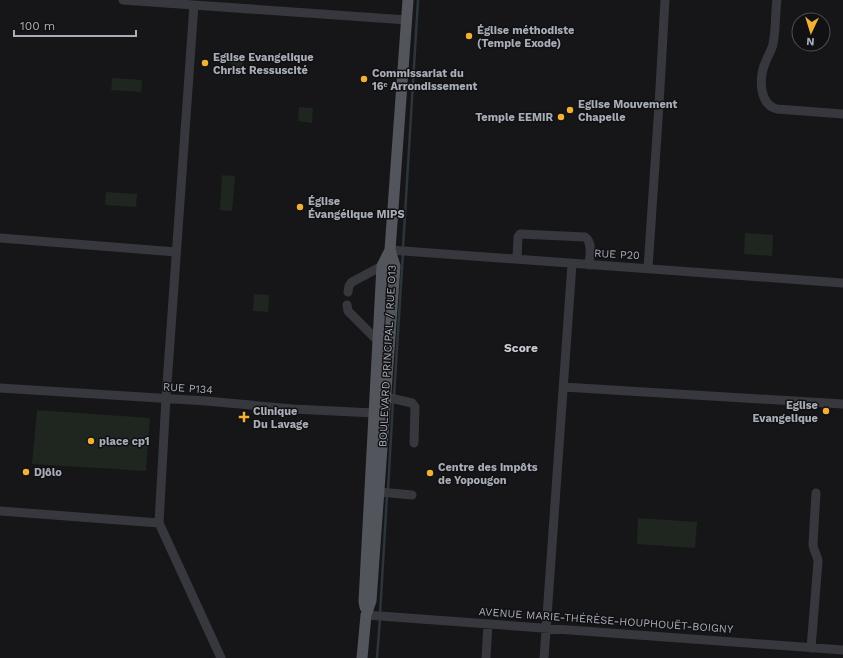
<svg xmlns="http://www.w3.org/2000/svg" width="843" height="658" font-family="'Work Sans',sans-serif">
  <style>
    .green { fill: #1e261f }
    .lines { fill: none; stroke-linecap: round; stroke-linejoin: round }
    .stream { stroke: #2c353c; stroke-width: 2.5 }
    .minor { stroke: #37383d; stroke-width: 9 }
    .major { stroke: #53555c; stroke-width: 11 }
    .poi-dot { fill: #f2b134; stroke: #111113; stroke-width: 1.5 }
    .labels { text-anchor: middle; stroke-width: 3; stroke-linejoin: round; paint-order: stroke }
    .poi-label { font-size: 11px; font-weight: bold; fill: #a8adb8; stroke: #111113; text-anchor: start }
    .street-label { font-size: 11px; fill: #a8adb8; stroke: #111113 }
    .neighbourhood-label { font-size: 12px; font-weight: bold; fill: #c9ccd4; stroke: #111113 }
  </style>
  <rect width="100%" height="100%" fill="#161618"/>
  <!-- green -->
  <path class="green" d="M220 54 242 56 243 61 242 68H232V64L220 62Z
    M112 78 142 80 141 92 111 90Z
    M299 107 313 108 312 123 298 121Z
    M222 175 235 176 232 211 220 210Z
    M106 192 137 194 136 207 105 205Z
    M745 233 773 235 772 256 744 254Z
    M254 294 269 295 268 312 253 311Z
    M37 410 150 418 146 471 32 464Z
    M638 518 697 522 695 548 637 544Z"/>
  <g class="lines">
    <!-- stream -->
    <path class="stream" d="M403 248 418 0
      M394 396 403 253
      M388 490 393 401
      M380 614 387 495
      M377 658 380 619"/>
    <!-- minor -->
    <path class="minor" d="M123 0 407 20
      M777 0C775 14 776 30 773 44 772 50 768 55 766 61 759 76 758 104 777 109L843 114
      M194 5 166 398 159 523 221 658
      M0 238 176 252
      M390 250 843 283
      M517 259 518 237 520 234 585 237C593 242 590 256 589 265
      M648 268 659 105 665 0
      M348 292 349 286 352 282 382 266
      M347 305 348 311 379 342
      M563 387 843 404
      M0 388 206 401 293 409 374 413
      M386 397 412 403 415 407 414 443
      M379 492 412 495
      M0 511 159 523
      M366 615 843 650
      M811 648 818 562C818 555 813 551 813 544L816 493
      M486 658 488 624
      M544 658 572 264"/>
    <!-- major -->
    <path class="major" d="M365 607 364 601 382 266 390 250
      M362 658 366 615 371 601 395 266 390 250 408 0"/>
  </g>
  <!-- markers -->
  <g class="poi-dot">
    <circle cx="469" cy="36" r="4"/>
    <circle cx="205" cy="63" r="4"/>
    <circle cx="364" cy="79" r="4"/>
    <circle cx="570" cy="110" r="4"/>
    <circle cx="561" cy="117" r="4"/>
    <circle cx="300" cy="207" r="4"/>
    <circle cx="826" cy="411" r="4"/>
    <path d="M242 411h4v4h4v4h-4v4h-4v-4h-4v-4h4z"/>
    <circle cx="91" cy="441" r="4"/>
    <circle cx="26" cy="472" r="4"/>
    <circle cx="430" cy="473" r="4"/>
  </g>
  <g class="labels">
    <!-- poi labels -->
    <g class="poi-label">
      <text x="477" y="34">Église méthodiste<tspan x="477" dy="13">(Temple Exode)</tspan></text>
      <text x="213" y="61">Eglise Evangelique<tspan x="213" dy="13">Christ Ressuscité</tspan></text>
      <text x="372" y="77">Commissariat du<tspan x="372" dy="13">16ᵉ Arrondissement</tspan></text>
      <text x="578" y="108">Eglise Mouvement<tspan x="578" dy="13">Chapelle</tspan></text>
      <text x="553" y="121" text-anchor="end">Temple EEMIR</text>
      <text x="308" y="205">Église<tspan x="308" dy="13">Évangélique MIPS</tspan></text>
      <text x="818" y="409" text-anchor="end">Eglise<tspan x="818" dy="13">Evangelique</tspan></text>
      <text x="253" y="415">Clinique<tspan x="253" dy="13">Du Lavage</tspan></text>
      <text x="99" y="445">place cp1</text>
      <text x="438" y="471">Centre des impôts<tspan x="438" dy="13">de Yopougon</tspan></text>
      <text x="34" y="476">Djôlo</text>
    </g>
    <!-- street labels -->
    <g class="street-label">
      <text transform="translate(617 254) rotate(3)" y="4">RUE P20</text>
      <text transform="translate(387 356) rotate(-87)" y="4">BOULEVARD PRINCIPAL / RUE O13</text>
      <text transform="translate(188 388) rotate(4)" y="4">RUE P134</text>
      <text transform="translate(606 620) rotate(4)" y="4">AVENUE MARIE-THÉRÈSE-HOUPHOUËT-BOIGNY</text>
    </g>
    <!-- neighbourhood labels -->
    <g class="neighbourhood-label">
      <text x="521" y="352">Score</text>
    </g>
  </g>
  <!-- north arrow -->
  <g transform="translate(811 32) rotate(184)"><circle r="19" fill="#111113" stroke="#4d4f55"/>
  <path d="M0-3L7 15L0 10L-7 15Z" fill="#f2b134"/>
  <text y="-6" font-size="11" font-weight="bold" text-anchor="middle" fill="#a8adb8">N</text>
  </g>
  <!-- scale -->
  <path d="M14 30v6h122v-6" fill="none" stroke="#a8adb8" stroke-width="2"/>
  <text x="20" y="30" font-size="12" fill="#a8adb8" stroke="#111113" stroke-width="3" paint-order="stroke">100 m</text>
</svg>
